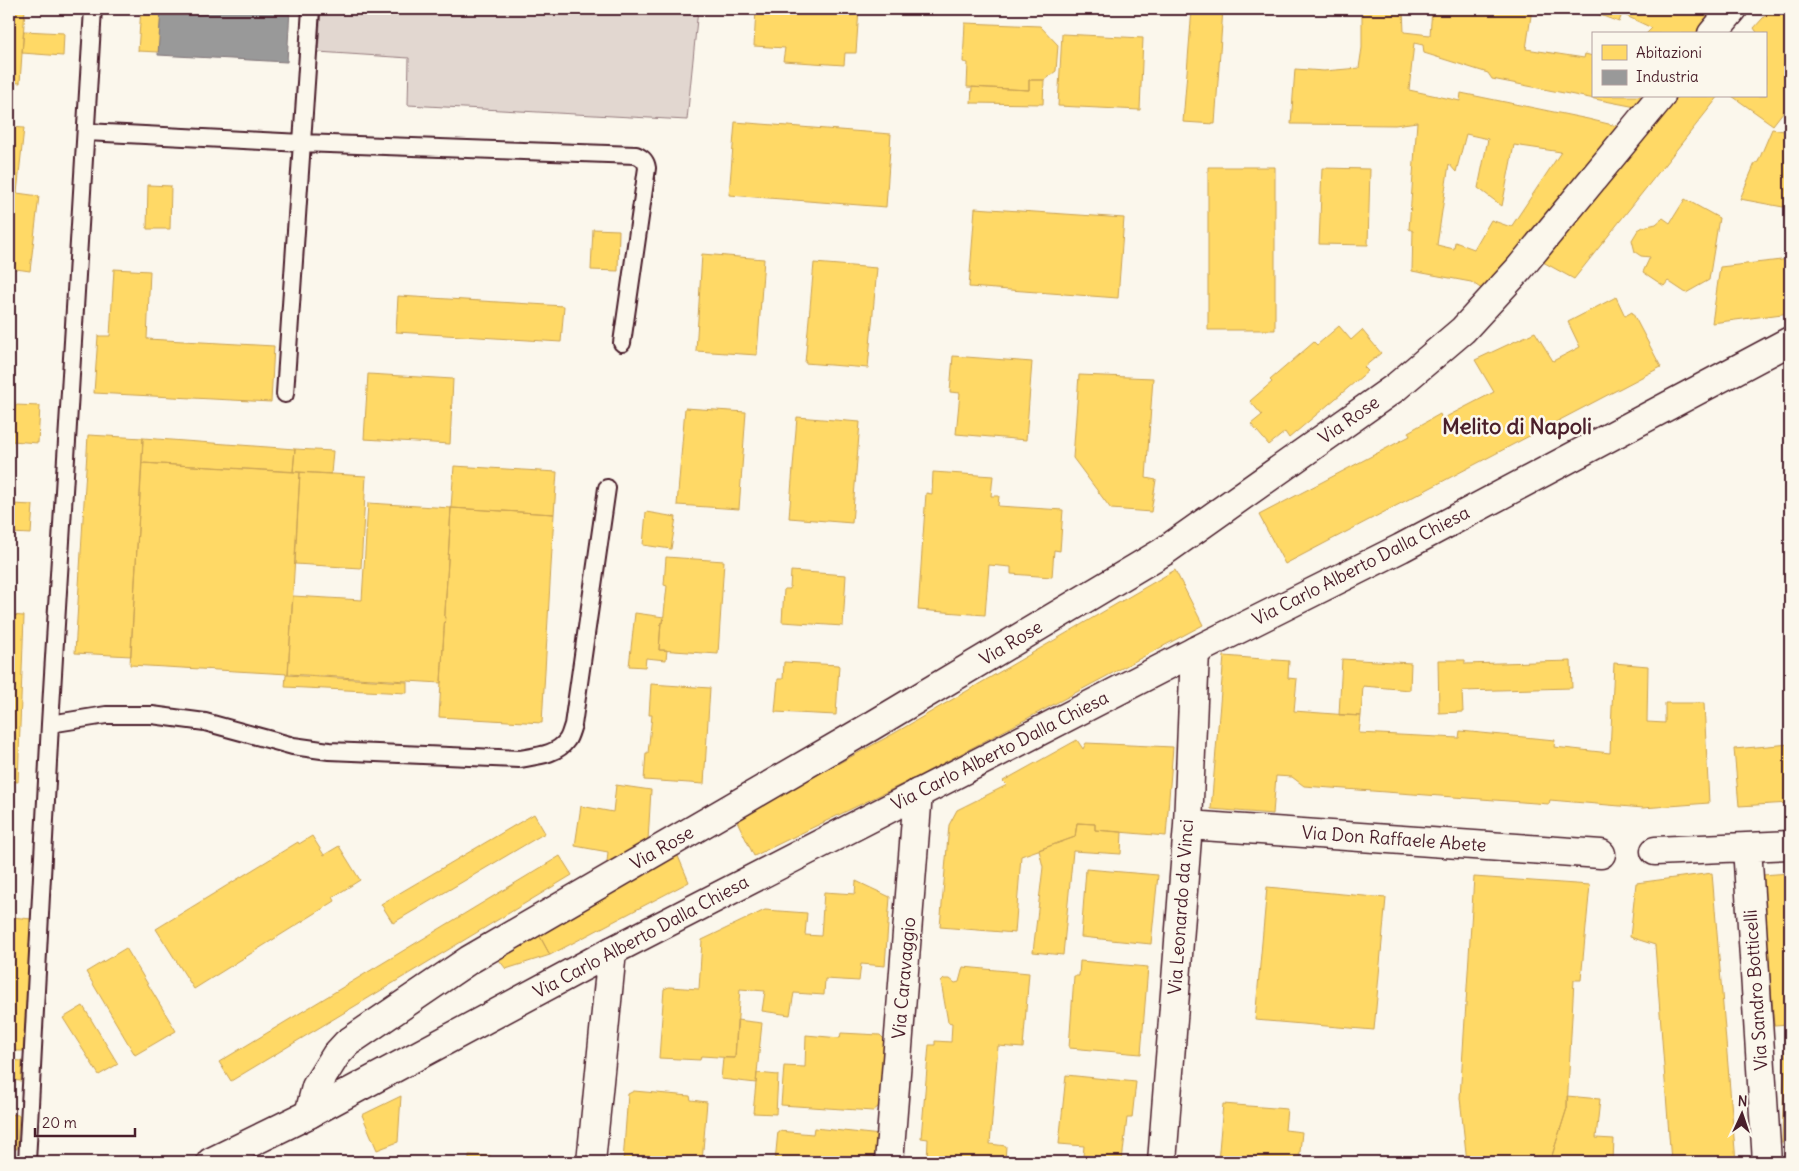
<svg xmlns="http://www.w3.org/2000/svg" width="1799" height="1171" font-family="Delius,sans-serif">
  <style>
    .green { fill: #e2d7d0; stroke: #967b7e }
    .homes { fill: #ffd966; stroke: #c9a154; fill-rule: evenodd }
    .industry { fill: #999; stroke: #817478 }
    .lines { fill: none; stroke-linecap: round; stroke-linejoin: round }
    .lane-casing { stroke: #4a1f2b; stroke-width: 20 }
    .street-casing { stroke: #4a1f2b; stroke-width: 31 }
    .secondary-casing { stroke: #4a1f2b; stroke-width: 31 }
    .lane { stroke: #fbf7ec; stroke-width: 16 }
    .street { stroke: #fbf7ec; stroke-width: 28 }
    .secondary { stroke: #fbf7ec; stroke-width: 28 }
    .labels { text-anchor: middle; stroke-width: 5; stroke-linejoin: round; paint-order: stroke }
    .street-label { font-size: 18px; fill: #4a1f2b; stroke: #fbf7ec }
    .district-label { font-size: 22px; font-weight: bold; fill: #4a1f2b; stroke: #fbf7ec }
  </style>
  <rect width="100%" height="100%" fill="#fbf7ec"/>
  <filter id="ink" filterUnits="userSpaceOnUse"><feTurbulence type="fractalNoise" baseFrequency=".02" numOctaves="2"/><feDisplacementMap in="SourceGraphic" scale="10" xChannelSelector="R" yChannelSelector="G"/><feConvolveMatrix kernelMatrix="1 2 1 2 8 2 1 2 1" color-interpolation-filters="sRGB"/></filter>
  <g filter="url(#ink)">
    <!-- green -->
    <path class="green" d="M321 9H698L687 120 408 105 409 58 318 52Z"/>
    <!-- homes -->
    <path class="homes" d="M9 9H25L20 83 9 82Z
      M141 9H161L159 52 138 51Z
      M756 9H859L856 53H845L844 65 783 61 785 48 754 46Z
      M1192 9H1223L1215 124 1183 122Z
      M1362 9H1403L1404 32 1430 35 1432 9 1496 11V9H1532L1526 49 1584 58 1585 54 1593 56V96H1651L1641 108 1492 79 1488 73 1424 53 1423 45 1414 43 1409 90 1460 101 1461 93 1588 119 1621 127 1482 289 1471 282 1412 271 1413 231 1409 229 1417 122 1395 125 1291 124 1295 69 1324 71 1359 68 1362 48ZM1466 134 1488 139 1478 188 1502 206 1514 145 1561 152 1511 227 1491 220 1474 249 1455 242 1454 249 1437 245 1449 164 1456 172Z
      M1593 9H1724L1703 34H1646L1652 28 1622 14 1619 22 1592 12Z
      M1771 9H1790V103L1773 125 1732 96H1765V34H1758L1754 28Z
      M965 23 1040 26 1058 45 1056 71 1044 80H1029V90L967 87 968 63 963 62Z
      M24 31 64 33 63 56 22 53Z
      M1062 34 1143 38 1140 110 1058 106Z
      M1029 80H1044L1043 104 971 103 972 87 1029 90Z
      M1674 96H1719L1574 279 1543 262Z
      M735 122 891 134 886 207 729 195Z
      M9 127 24 128 17 193 39 196 30 271 9 268Z
      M1772 129 1790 132V205L1783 207 1740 199 1755 163 1758 162Z
      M1208 167H1275V330H1208Z
      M1322 168 1370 169 1368 245 1319 244Z
      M148 185 171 186 170 229H147Z
      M1685 199 1719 218 1709 280 1686 293 1668 281 1664 286 1643 272 1650 257 1641 256 1635 252 1632 240 1638 230 1643 227 1656 224 1663 218 1670 223Z
      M975 208 1124 218 1118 298 969 287Z
      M593 229 619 230 618 271 591 270Z
      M702 254 764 259 757 355 696 351Z
      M1790 259V313L1712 323 1720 267Z
      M814 263 877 268 868 368 805 363Z
      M114 269 150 271 147 339 274 346 271 402 94 393 98 336H110Z
      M398 296 564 306 561 342 396 332Z
      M1616 297 1625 316 1632 312 1661 367 1285 564 1259 515 1410 436 1408 432 1440 414 1442 419 1494 392 1475 360 1535 332 1553 361 1580 347 1568 322Z
      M1339 326 1351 340 1362 330 1381 353 1364 367 1368 371 1289 438 1285 432 1269 445 1251 424 1262 415 1250 401 1272 382 1270 380 1314 342 1317 345Z
      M953 356 1032 362 1026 440 956 434 960 393 950 392Z
      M368 374 453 379 450 444 364 439Z
      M1079 375 1153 378 1146 478 1156 480 1151 512 1111 509 1073 458Z
      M9 402H15L10 469H9Z
      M15 405 40 406 38 443 12 441Z
      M685 408 746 412 739 509 677 505Z
      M797 417 860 422 852 523 789 518Z
      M88 435 143 438 131 656 75 653Z
      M143 438 295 449 293 472 142 463Z
      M295 449 333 451 331 474 293 472Z
      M142 463 300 472 288 674 130 665Z
      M454 466 557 472 554 514 451 508Z
      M300 472 366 476 361 568 295 564Z
      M933 472 993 476 991 496H999L998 506 1063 510 1060 551 1054 550 1052 577 1011 574V567L989 565 985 615 918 610 926 493 932 494Z
      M368 503 451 508 441 683 288 674 293 596 362 600Z
      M13 504 33 505 31 534 11 533Z
      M451 508 554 514 542 723 439 717Z
      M646 512 676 517 671 549 643 545Z
      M666 557 724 561 718 654 659 650 661 622 663 623 667 586 664 585Z
      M1175 570 1203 625 917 777 754 856 736 819 893 734Z
      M791 571 846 575 843 626 782 622 784 589H790Z
      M635 613 664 617 663 623 661 622 659 650H667L666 660 646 658 645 667 629 666Z
      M9 615 24 616 18 782 9 781Z
      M1224 656 1289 661 1288 678 1297 679 1294 711 1361 716 1359 733 1459 738 1460 731 1555 740 1554 747 1610 753 1614 663 1648 666 1647 722 1665 723V703H1704L1709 803 1643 808 1550 800 1549 804 1304 786 1292 777 1276 776 1273 814 1211 809Z
      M1342 659 1411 663 1410 690 1363 686 1361 716 1339 715Z
      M1438 660H1465V664L1571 661 1572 688 1462 691 1463 712 1439 713Z
      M784 662 839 665 836 715 775 712 778 679H783Z
      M286 675 407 682V693L285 687Z
      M651 684 710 688 704 784 644 780 646 753H648L652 715H649Z
      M1077 740 1083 749 1086 743 1173 747 1166 836 1095 830V824L1077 823 1075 837 1021 856 1015 933 940 927 949 825 957 810 1007 785 1003 781Z
      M1790 744V803L1739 806 1734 749Z
      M616 785 651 790 648 841 607 862 608 852 575 846 581 806 613 812Z
      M534 814 545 833 393 923 381 904Z
      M1077 823 1095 824V830L1122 832 1121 854 1073 851 1063 955 1033 952 1043 867 1039 850 1075 837Z
      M312 836 324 855 339 846 360 880 333 897 335 901 194 989 156 929 298 842 299 844Z
      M675 849 689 882 550 955 537 931Z
      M560 856 572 875 231 1081 219 1062Z
      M1086 869 1158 875 1151 944 1081 937Z
      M1712 873 1736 1162H1671L1655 945 1630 937 1636 883Z
      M1790 873V1024L1774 1025 1762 875Z
      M1474 877 1590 885 1581 980H1574L1567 1108 1550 1162H1467L1460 1098Z
      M856 881 890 897 885 966 861 964 859 981 825 979 824 995 794 993 790 1015 762 1011 765 991 740 989 735 1058 701 1056 700 1060 659 1058 664 989 669 987 699 989 702 940 765 910 807 913 805 935 821 936 824 892 855 894Z
      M1267 887 1386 898 1374 1030 1255 1020Z
      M11 917 32 919 23 1051H9V942Z
      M537 931 550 955 506 969 496 956Z
      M126 948 176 1031 135 1055 86 972Z
      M1080 961 1148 967 1141 1054 1069 1048 1074 976H1079Z
      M963 967 1029 973 1023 1048 998 1046 990 1144 1006 1146 1005 1162H927L928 1139 921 1138 929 1045H935V1041L951 1042 952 1023 948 1022 941 982 944 979H950L955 983 959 982Z
      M83 1006 118 1064 99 1075 63 1018Z
      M737 1020 762 1023 756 1083 721 1079 723 1058H735Z
      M841 1033 880 1035 887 1042 884 1102 873 1111 781 1105 784 1066 805 1067 806 1035 840 1038Z
      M1790 1045V1142L1782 1143 1785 1046Z
      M9 1060 22 1061 21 1081 9 1080Z
      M757 1073 778 1075 776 1114 753 1113Z
      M1066 1075 1136 1082 1132 1118H1127L1122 1161 1083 1156 1084 1146 1059 1144Z
      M634 1091 690 1096 691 1100 707 1102 702 1162H623L628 1094Z
      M401 1096 398 1142 377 1150 362 1115Z
      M1567 1096 1600 1099 1596 1138 1614 1139 1613 1162H1550L1567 1108Z
      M1223 1104 1287 1109 1285 1130 1302 1132 1299 1162H1218Z
      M9 1114 19 1115 17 1149 9 1148Z
      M814 1128 881 1135 878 1162H775L778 1131 813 1134Z
      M469 1155 491 1156V1162H469Z"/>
    <!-- industry -->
    <path class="industry" d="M161 9H290L287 62 158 55Z"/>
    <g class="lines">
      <!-- lane casing -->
      <g class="lane-casing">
        <path id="lane" d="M86 132 302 143 636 155C643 158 646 161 647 168L622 343
          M285 394 311 9
          M50 724 106 715H152L205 722 293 746 329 751 519 759C536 756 557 755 567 740 570 736 571 730 573 725L607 488
          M27 1162 50 724 93 9"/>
      </g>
      <!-- street casing -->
      <g class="street-casing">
        <path id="street" d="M1712 34 1733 9
          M1188 825 1601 854
          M1747 847 1767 1162
          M1655 851 1790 845
          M309 1114 316 1087 336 1055 347 1043 469 960 870 727 1163 552 1396 387 1463 330 1519 269 1661 96
          M591 1162 612 951
          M889 1162 918 793
          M1162 1162 1188 825 1195 651"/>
      </g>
      <!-- secondary casing -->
      <g class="secondary-casing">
        <path id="secondary" d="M211 1162 309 1114 612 951 1195 651 1401 548 1790 341"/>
      </g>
      <!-- lane -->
      <use href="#lane" class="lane"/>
      <!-- street -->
      <use href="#street" class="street"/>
      <!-- secondary -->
      <use href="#secondary" class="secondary"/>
    </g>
  </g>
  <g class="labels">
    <!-- street labels -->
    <g class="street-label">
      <text transform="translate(1349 420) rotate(-35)" y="6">Via Rose</text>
      <text transform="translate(1361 566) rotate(-27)" y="6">Via Carlo Alberto Dalla Chiesa</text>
      <text transform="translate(1011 643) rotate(-31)" y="6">Via Rose</text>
      <text transform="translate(1000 751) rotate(-27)" y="6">Via Carlo Alberto Dalla Chiesa</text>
      <text transform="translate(1394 839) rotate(4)" y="6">Via Don Raffaele Abete</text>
      <text transform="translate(662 848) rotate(-30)" y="6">Via Rose</text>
      <text transform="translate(1181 907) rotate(-86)" y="6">Via Leonardo da Vinci</text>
      <text transform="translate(641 937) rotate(-28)" y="6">Via Carlo Alberto Dalla Chiesa</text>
      <text transform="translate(904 978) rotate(-85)" y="6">Via Caravaggio</text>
      <text transform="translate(1756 990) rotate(-94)" y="6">Via Sandro Botticelli</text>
    </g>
    <!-- district labels -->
    <g class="district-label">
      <text x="1517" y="434">Melito di Napoli</text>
    </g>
  </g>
  <!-- margin -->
  <rect width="1799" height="1171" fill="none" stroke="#fbf7ec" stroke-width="30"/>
  <rect x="15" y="15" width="1769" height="1141" fill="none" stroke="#4a1f2b" stroke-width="2" filter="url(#ink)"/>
  <!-- legend -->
  <rect x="1592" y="32" width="175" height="65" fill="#fbf7ec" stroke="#b4a19f"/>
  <rect x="1602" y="45" width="25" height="15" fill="#ffd966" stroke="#b4a19f"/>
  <text x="1636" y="58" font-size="15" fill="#4a1f2b">Abitazioni</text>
  <rect x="1602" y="70" width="25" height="15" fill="#999999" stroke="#b4a19f"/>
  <text x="1636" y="82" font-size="15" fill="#4a1f2b">Industria</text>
  <!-- north arrow -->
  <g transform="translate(1742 1114) rotate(3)" stroke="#fbf7ec" stroke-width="4" paint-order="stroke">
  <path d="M0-4L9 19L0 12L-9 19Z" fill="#4a1f2b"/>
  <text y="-8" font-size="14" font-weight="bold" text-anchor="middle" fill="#4a1f2b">N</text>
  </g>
  <!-- scale -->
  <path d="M35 1128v8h100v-8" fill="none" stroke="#4a1f2b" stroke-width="2.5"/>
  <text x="42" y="1128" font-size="15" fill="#4a1f2b" stroke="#fbf7ec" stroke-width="4" paint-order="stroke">20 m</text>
</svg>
